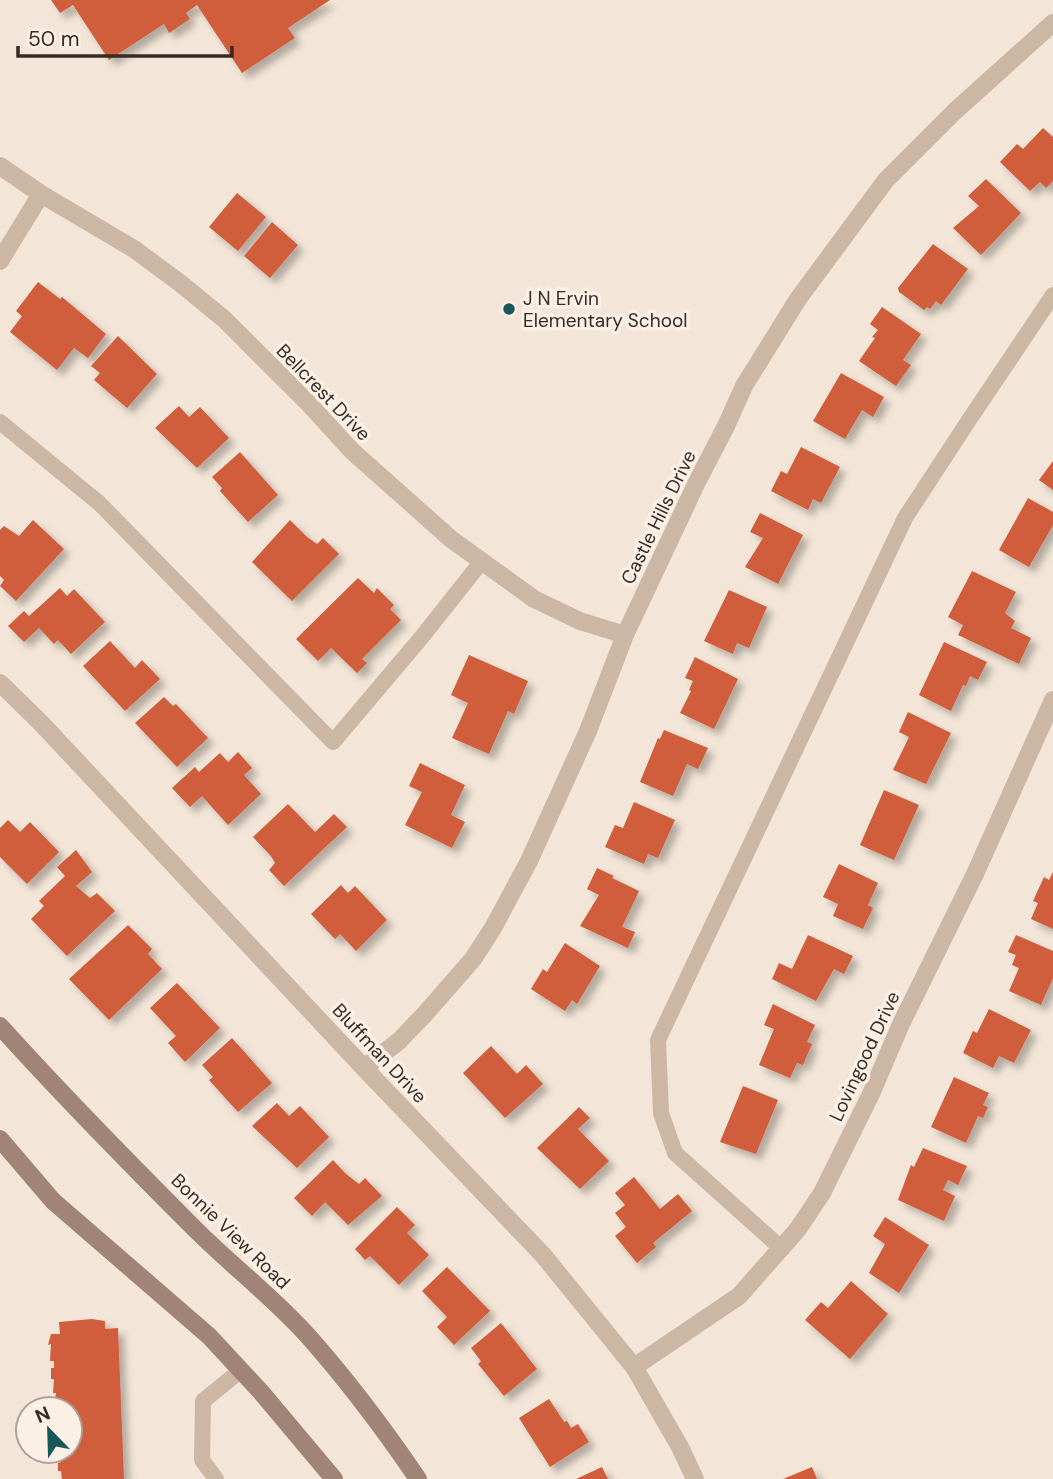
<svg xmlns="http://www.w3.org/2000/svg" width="1053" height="1479" font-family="'DM Sans',sans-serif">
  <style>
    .building { fill: #d05d3a; filter: url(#shadow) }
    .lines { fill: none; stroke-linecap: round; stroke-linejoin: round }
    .service { stroke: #ccb6a4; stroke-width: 16 }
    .minor { stroke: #ccb6a4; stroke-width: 18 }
    .tertiary { stroke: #ccb6a4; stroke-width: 18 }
    .secondary { stroke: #a08475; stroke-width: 18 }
    .poi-dot { fill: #18585b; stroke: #fbf0e5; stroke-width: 2.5 }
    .labels { text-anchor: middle; stroke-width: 7; stroke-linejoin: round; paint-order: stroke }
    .poi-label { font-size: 19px; fill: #372b26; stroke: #fbf0e5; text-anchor: start }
    .street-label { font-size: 19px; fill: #372b26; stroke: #fbf0e5 }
  </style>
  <defs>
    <filter id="shadow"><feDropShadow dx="6" dy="6" stdDeviation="3.5" flood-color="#0004"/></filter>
  </defs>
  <rect width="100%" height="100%" fill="#f3e6d8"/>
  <!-- building -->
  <path class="building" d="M51 0H330L288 28 295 38 242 73 197 5 186 13 190 19 169 33 164 24 109 60 73 5 60 13Z
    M1043 128 1053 137V181L1046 188 1040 182 1030 191 1000 162 1017 144 1023 149Z
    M986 179 1021 213 981 255 953 228 979 206 968 196Z
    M237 193 266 217 238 251 209 227Z
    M272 222 298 245 270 278 244 256Z
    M933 244 968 269 941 305 936 301 930 309 927 307 924 310 899 292 898 288Z
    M38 282 60 299 62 297 106 334 88 358 74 348 57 370 10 332 22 316 16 311Z
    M882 307 921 334 903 360 911 365 896 386 859 361 875 338 872 337 878 330 870 324Z
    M118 336 157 374 127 408 94 380 100 373 91 366Z
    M841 373 884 397 873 417 862 410 845 439 813 421Z
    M179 406 189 417 200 407 229 438 197 468 155 428Z
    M801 447 840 467 821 503 813 499 808 510 771 491 781 471 787 474Z
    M240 452 278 495 248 522 220 491 222 488 212 477Z
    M1053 461V490L1039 480Z
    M1028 498 1053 512V525L1029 567 999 550Z
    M760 513 803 535 778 584 745 567 763 538 750 532Z
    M33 520 64 549 16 601 0 586 4 580 0 576V530L4 526 19 536Z
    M290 520 307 537 317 544 323 538 339 554 292 601 252 562Z
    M972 571 1016 592 1005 613 1015 621 1011 628 1031 638 1019 664 958 635 963 625 948 617Z
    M358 578 374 593 377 588 394 605 390 609 401 620 362 659 367 663 357 673 331 648 318 661 296 639Z
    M60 588 67 596 74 589 105 622 71 654 58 640 54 644 39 628 24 642 8 626 24 611 29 616Z
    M729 590 767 607 749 648 737 643 733 654 704 641Z
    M110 641 135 668 142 660 160 679 125 711 83 666Z
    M944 642 987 662 978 680 970 676 966 686 963 685 951 711 919 695Z
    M469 655 528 681 514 714 508 711 489 754 452 738 468 703 451 695Z
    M695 657 738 679 714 729 680 713 691 691 689 690 693 681 685 678Z
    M164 697 173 706 176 704 208 738 177 767 135 723Z
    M908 712 951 733 926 784 893 770 909 737 899 732Z
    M664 730 708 748 698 769 687 764 673 796 640 782 658 738 660 739Z
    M238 752 252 768 244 775 261 794 228 825 202 796 190 807 172 788 195 767 199 772 220 753 228 762Z
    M420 763 465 785 451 815 465 822 452 848 405 825 422 792 409 786Z
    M884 790 919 805 894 860 860 845Z
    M634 802 675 820 658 858 648 854 644 864 605 847 615 825 623 828Z
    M288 804 315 832 334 814 347 827 284 886 269 870 275 863 271 856 253 837Z
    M8 820 20 832 30 822 59 852 27 884 0 857V828Z
    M76 850 92 872 76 886 90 898 97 893 115 911 67 956 31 919 44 906 39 901 65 876 57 867Z
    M839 864 878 883 868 905 873 908 863 929 833 916 838 904 823 897Z
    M597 868 614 876 612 878 639 891 622 927 635 932 628 948 580 926 599 895 587 889Z
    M1053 872V929L1031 919 1038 903 1033 901 1044 877 1049 880Z
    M341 885 348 893 355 886 387 920 356 951 340 934 335 939 311 914Z
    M128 925 152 949 148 954 162 969 109 1020 69 979Z
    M808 935 853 956 844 974 834 969 816 1001 772 979 779 963 792 969Z
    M1016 935 1053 951V978L1041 1005 1009 991 1019 968 1012 965 1016 955 1008 952Z
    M565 943 600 966 577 1004 572 1000 565 1011 531 989 543 969 547 972Z
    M177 983 220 1028 185 1062 168 1043 176 1036 150 1008Z
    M773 1004 815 1025 807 1042 812 1044 803 1065 797 1063 790 1078 759 1065 774 1029 764 1025Z
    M989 1009 1031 1030 1014 1063 999 1056 993 1068 963 1053 973 1031 977 1033Z
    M232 1038 272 1083 238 1112 209 1080 213 1077 202 1065Z
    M491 1046 517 1074 526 1065 543 1084 505 1118 463 1073Z
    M954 1077 989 1093 983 1105 988 1107 983 1118 978 1116 966 1143 931 1127Z
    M743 1086 778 1100 756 1154 720 1142Z
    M277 1103 289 1116 300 1106 329 1137 297 1168 252 1126Z
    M579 1107 590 1118 578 1129 609 1161 580 1189 537 1148Z
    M923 1148 967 1166 958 1185 948 1180 943 1190 955 1196 944 1221 898 1200 911 1165 914 1167Z
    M333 1160 346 1174 359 1184 365 1178 382 1196 348 1225 325 1202 312 1216 294 1198Z
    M634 1177 660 1209 678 1194 692 1211 653 1243 656 1247 637 1263 615 1236 626 1227 615 1213 625 1205 615 1193Z
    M397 1207 415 1225 407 1233 429 1255 399 1285 370 1256 365 1260 355 1249Z
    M885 1217 929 1245 899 1293 869 1273 885 1244 873 1236Z
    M447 1267 490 1311 454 1345 437 1327 447 1317 422 1291Z
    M851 1281 888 1314 850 1359 805 1320 821 1302 828 1308Z
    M92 1319 105 1321V1329L118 1328 124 1479H62L61 1471H58V1463L61 1462V1454H58L59 1451H70V1409H58V1406H54L56 1393H53L54 1379H51V1368H54V1361H50L51 1344 48 1345 51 1334H60L59 1322Z
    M501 1323 537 1369 504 1396 478 1364 481 1361 471 1348Z
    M549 1399 564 1422 567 1421 571 1428 578 1424 589 1442 550 1467 519 1418Z
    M602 1467 608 1479H576Z
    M812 1467 817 1479H783Z"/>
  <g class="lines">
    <!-- service -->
    <path class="service" d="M0 422 99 503 333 742 421 638 482 561
      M782 1249 675 1153 661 1113 658 1040 905 518 969 420 1053 295
      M216 1479 202 1460 203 1401 241 1370"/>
    <!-- minor -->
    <path class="minor" d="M0 166 41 194 134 249 180 283 224 319 310 405 352 451 451 539 534 599 580 621 625 635
      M0 683 41 723 364 1068 543 1255 634 1367 680 1447 695 1479
      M364 1068 399 1041 424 1015 473 959 493 928 529 861 588 731 625 635 697 482 726 426 744 386 798 299 886 180 954 112 1053 23
      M634 1367 739 1296 798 1229 822 1193 871 1094 901 1024 975 874 1053 700"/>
    <!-- tertiary -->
    <path class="tertiary" d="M0 261 41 194"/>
    <!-- secondary -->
    <path class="secondary" d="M0 1026C63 1096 129 1163 196 1230 232 1266 273 1297 308 1336 348 1381 384 1429 418 1479
      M0 1139 53 1201 209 1336 261 1392 334 1479"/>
  </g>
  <!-- markers -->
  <circle class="poi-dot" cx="509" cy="309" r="7"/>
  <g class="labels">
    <!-- poi labels -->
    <g class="poi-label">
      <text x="523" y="305">J N Ervin<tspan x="523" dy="22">Elementary School</tspan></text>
    </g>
    <!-- street labels -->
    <g class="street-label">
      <text transform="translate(324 392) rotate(46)" y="7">Bellcrest Drive</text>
      <text transform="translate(658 517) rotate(-64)" y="7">Castle Hills Drive</text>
      <text transform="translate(380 1053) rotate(47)" y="7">Bluffman Drive</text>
      <text transform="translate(864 1056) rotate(-65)" y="7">Lovingood Drive</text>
      <text transform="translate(231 1231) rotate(44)" y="7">Bonnie View Road</text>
    </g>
  </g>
  <!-- north arrow -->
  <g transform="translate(49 1430) rotate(337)"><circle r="33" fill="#fbf0e5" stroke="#ada199" stroke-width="2"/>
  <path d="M0-5L12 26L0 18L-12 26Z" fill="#18585b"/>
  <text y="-10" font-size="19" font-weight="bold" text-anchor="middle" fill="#372b26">N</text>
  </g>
  <!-- scale -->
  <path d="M18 46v10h214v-10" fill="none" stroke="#372b26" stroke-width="3.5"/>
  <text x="28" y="46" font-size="21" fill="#372b26" stroke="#fbf0e5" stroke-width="5" paint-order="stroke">50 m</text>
</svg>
